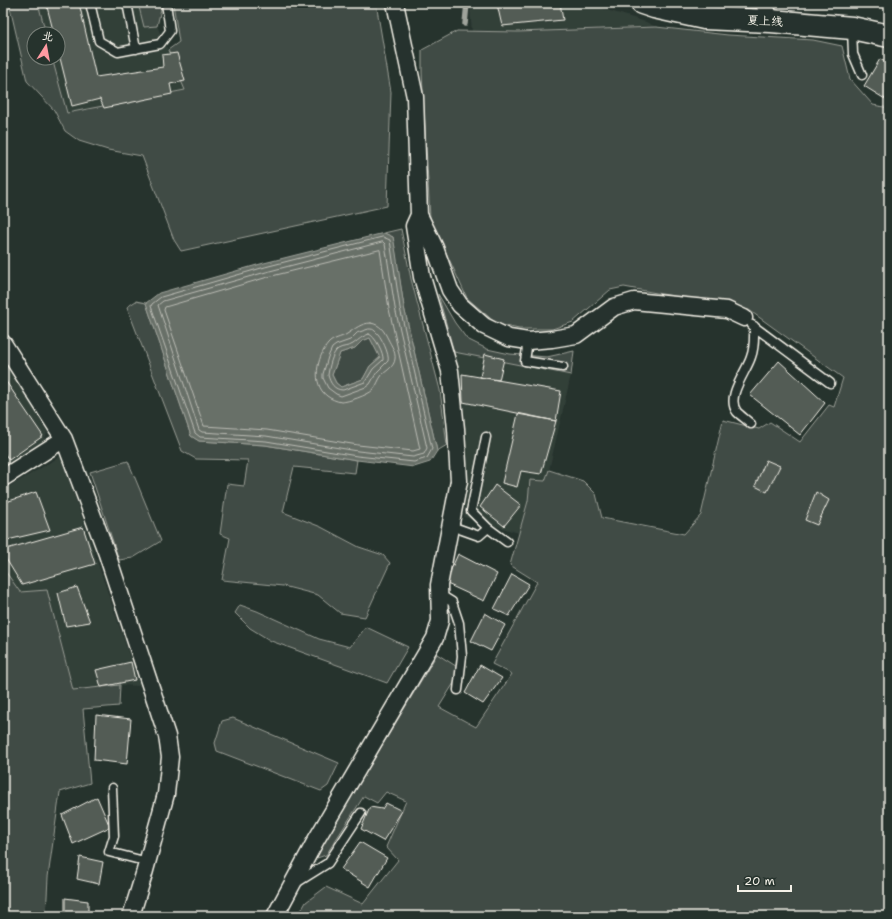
<svg xmlns="http://www.w3.org/2000/svg" width="892" height="919" font-family="'Shantell Sans','LXGW WenKai TC',sans-serif">
  <style>
    .built { fill: #333f39 }
    .green { fill: #414b45; stroke: #9a9e96 }
    .water { fill: #676f68; stroke: #9fa39b; fill-rule: evenodd }
    .lines { fill: none; stroke-linecap: round; stroke-linejoin: round }
    .shore { stroke: #bcbdb5; stroke-width: 1 }
    .stream { stroke: #9fa39b; stroke-width: 5.5 }
    .building { fill: #525c55; stroke: #f4f1e8 }
    .lane-casing { stroke: #f4f1e8; stroke-width: 11 }
    .street-casing { stroke: #f4f1e8; stroke-width: 19 }
    .secondary-casing { stroke: #f4f1e8; stroke-width: 25 }
    .lane { stroke: #26332d; stroke-width: 8 }
    .street { stroke: #26332d; stroke-width: 16 }
    .secondary { stroke: #26332d; stroke-width: 22 }
    .labels { text-anchor: middle; stroke-width: 3; stroke-linejoin: round; paint-order: stroke }
    .street-label { font-size: 12px; fill: #f4f1e8; stroke: #26332d }
  </style>
  <rect width="100%" height="100%" fill="#26332d"/>
  <filter id="ink" filterUnits="userSpaceOnUse"><feTurbulence type="fractalNoise" baseFrequency=".025" numOctaves="2"/><feDisplacementMap in="SourceGraphic" scale="8" xChannelSelector="R" yChannelSelector="G"/><feConvolveMatrix kernelMatrix="1 2 1 2 8 2 1 2 1" color-interpolation-filters="sRGB"/></filter>
  <g filter="url(#ink)">
    <!-- built -->
    <path class="built" d="M38 3H138L144 27 157 26 186 90 67 113 52 58H58V34H46Z
      M474 3H585L646 22 656 27 518 32 472 31 470 11Z
      M454 352 571 375 549 470 545 481 530 480 528 501 519 533 464 517 467 468 463 421Z
      M3 353 47 432 44 442 3 468Z
      M61 456 140 686 120 685 73 690 47 590 19 592 3 568V490Z"/>
    <!-- green -->
    <path class="green" d="M9 3H38L46 34H34V58H52L67 113 185 90 168 50 179 42 173 3H376L391 92 387 206 181 251 174 240 142 156 108 150 79 141 65 131 54 110 27 81Z
      M138 3H159L161 9 157 26 144 27Z
      M656 27 728 35 813 40 842 46 850 79 873 105 889 108V916H298L306 902 326 887 363 904 398 860 386 847 406 801 386 792 377 803 364 796 326 855 314 859 437 654 462 670 439 707 476 727 512 674 492 664 537 582 510 565 528 501 530 480 545 481 549 470 583 481 596 494 602 518 684 534 701 515 723 420 759 429 770 422 800 442 829 405 834 407 843 378 749 310 624 287 610 290 573 322 552 329H519L497 324 467 298 430 218 422 73V50L457 31 518 32Z
      M401 229 411 279 440 390 447 445 437 451 404 307 393 237 384 233Z
      M438 294 455 323 467 339 487 349 510 354 547 357 574 351 571 375 454 352Z
      M136 301 146 303 191 436 199 441 265 445 357 460 355 473 294 467 283 512 321 527 359 547 383 555 390 563 365 617 340 613 318 595 283 586 222 580 230 538 220 534 227 484 244 486 248 460 196 459 182 451 127 307Z
      M370 338 380 357 370 366 363 379 341 387 336 383 332 375 340 353 355 348 362 341Z
      M128 461 161 541 133 558 119 560 90 472Z
      M3 568 20 592 47 590 73 690 120 685 119 706 83 709 90 783 60 792 48 877 46 916H3Z
      M240 605 257 611 319 639 350 647 366 627 408 647 387 683 271 641 250 628 235 613Z
      M233 718 339 763 328 786 321 791 217 751 215 743 222 721Z"/>
    <!-- water -->
    <path class="water" d="M701 3H754L756 9 741 10Z
      M384 233 393 237 396 253 404 307 437 451 430 462 414 467 357 460 265 445 199 441 191 436 146 303 159 293 264 263ZM370 338 380 358 370 366 363 379 341 387 336 383 332 375 340 353 355 348 362 341Z"/>
    <g class="lines">
      <!-- shore -->
      <path class="shore" d="M383 237 390 240 400 308 432 449 427 458 414 462 357 456 266 441 200 437 195 433 151 306 152 304 161 297 265 267Z
        M383 242 385 244 395 308 427 448 424 454 413 457 358 451 266 436 202 432 199 430 158 305 163 301 266 272Z
        M380 250 389 309 420 449 413 451 358 445 267 430 204 426 164 310 165 307 268 277Z
        M371 323C381 325 384 331 388 339 391 345 396 352 395 359 394 367 387 370 382 375 378 380 377 386 373 390 368 395 348 402 341 402 336 401 331 399 327 396 311 384 317 357 328 344 333 338 341 338 347 334 355 329 361 323 371 323Z
        M369 329C372 329 373 329 375 331 381 335 390 355 388 361L377 372 370 384 366 387 341 396 336 394 328 388 323 378V374L328 357 332 348 336 345 350 340 357 333Z
        M369 334C375 336 384 353 383 360L373 369 365 382 343 390C334 390 330 383 328 375 329 368 332 353 338 349 343 346 349 347 353 344 360 339 361 337 369 334Z"/>
      <!-- stream -->
      <path class="stream" d="M465 24 467 3"/>
    </g>
    <!-- building -->
    <path class="building" d="M46 3H79L96 77 163 67 162 55 177 53 185 81 170 84 172 94 104 108 100 99 72 106 58 50V34H54Z
      M498 3H560L563 20 502 26 497 4Z
      M880 59 889 64V93L885 99 864 86Z
      M485 354 504 359 499 380 480 377Z
      M779 361 825 403 800 435 750 395Z
      M462 374 561 391 556 421 463 402Z
      M3 377 43 436 9 460 3 451Z
      M518 414 556 421 541 474 521 471 517 487 502 483Z
      M766 460 780 466 767 492 755 486Z
      M495 485 521 505 504 526 480 507Z
      M36 492 50 530 3 541V503Z
      M816 492 829 500 817 525 805 520Z
      M83 527 95 564 22 585 3 554V550Z
      M458 554 497 574 484 601 445 583Z
      M512 574 529 584 509 616 494 609Z
      M77 587 90 622 66 626 58 593Z
      M485 613 505 625 491 651 471 641Z
      M131 662 135 680 101 687 96 670Z
      M480 665 502 678 483 704 465 693Z
      M96 715 131 719 127 764 94 760Z
      M97 797 110 827 73 844 62 815Z
      M386 803 402 811 383 841 361 829 370 807 382 809Z
      M360 842 387 858 370 887 341 869Z
      M80 857 103 862 99 884 77 879Z
      M65 898 88 901V916H65Z"/>
    <g class="lines">
      <!-- lane casing -->
      <g class="lane-casing">
        <path id="lane" d="M90 3 99 41 118 52 160 44 170 31 166 3
          M127 3 136 49
          M852 29 853 54 862 75
          M752 325 830 383
          M528 341 525 361 563 367
          M751 424C747 420 741 416 737 412 725 397 747 371 751 357 755 347 754 337 754 326
          M486 437 471 511 488 528
          M451 526 479 536 488 528 507 542
          M439 594 452 602 459 623 462 656 458 690
          M112 788 114 836 109 852 148 862
          M296 883 328 863 361 813"/>
      </g>
      <!-- street casing -->
      <g class="street-casing">
        <path id="street" d="M764 3 771 21
          M419 215 435 248 450 290 460 305 484 326 509 338 528 341 552 339 576 335 614 307 634 301 727 310 744 318
          M3 343 64 439 107 554 167 736 170 757 166 794 144 874 131 916
          M3 478 64 439
          M275 916 316 840 435 638 440 621 439 585 459 481 456 429 450 371 422 277 414 226 419 215 415 97 395 3"/>
      </g>
      <!-- secondary casing -->
      <g class="secondary-casing">
        <path id="secondary" d="M642 3 654 7 704 18 771 21 852 28 889 36"/>
      </g>
      <!-- lane -->
      <use href="#lane" class="lane"/>
      <!-- street -->
      <use href="#street" class="street"/>
      <!-- secondary -->
      <use href="#secondary" class="secondary"/>
    </g>
  </g>
  <g class="labels">
    <!-- street labels -->
    <g class="street-label">
      <text transform="translate(765 21) rotate(3)" y="4">夏上线</text>
    </g>
  </g>
  <!-- margin -->
  <rect width="892" height="919" fill="none" stroke="#26332d" stroke-width="16"/>
  <rect x="8" y="8" width="876" height="903" fill="none" stroke="#f4f1e8" stroke-width="1.5" filter="url(#ink)"/>
  <!-- north arrow -->
  <g transform="translate(46 46) rotate(11)"><circle r="19" fill="#26332d" stroke="#787f78"/>
  <path d="M0-3L7 15L0 10L-7 15Z" fill="#ff9aa2"/>
  <text y="-6" font-size="11" font-weight="bold" text-anchor="middle" fill="#f4f1e8">北</text>
  </g>
  <!-- scale -->
  <path d="M738 885v6h53v-6" fill="none" stroke="#f4f1e8" stroke-width="2"/>
  <text x="744" y="885" font-size="12" fill="#f4f1e8" stroke="#26332d" stroke-width="3" paint-order="stroke">20 m</text>
</svg>
